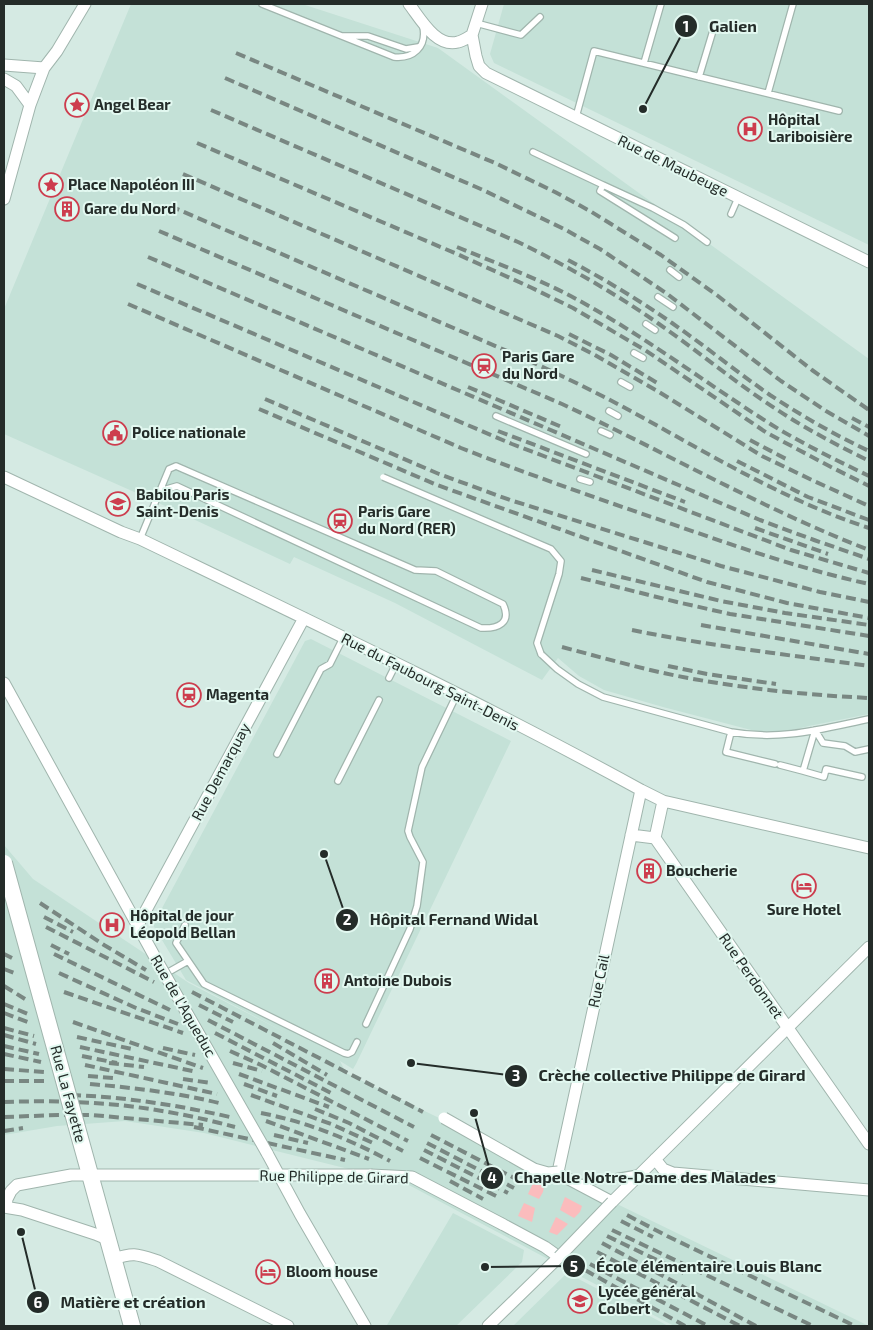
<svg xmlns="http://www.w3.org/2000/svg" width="873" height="1330" font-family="'Exo 2',sans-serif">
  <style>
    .built { fill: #c4e1d7 }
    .green { fill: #fbbcbd }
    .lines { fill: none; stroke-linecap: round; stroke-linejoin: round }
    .lane-casing { stroke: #a0b5ad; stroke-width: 8 }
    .street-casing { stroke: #a0b5ad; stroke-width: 13 }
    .secondary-casing { stroke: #a0b5ad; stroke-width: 18 }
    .lane { stroke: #fff; stroke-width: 5.5 }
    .street { stroke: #fff; stroke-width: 11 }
    .secondary { stroke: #fff; stroke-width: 16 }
    .rail { stroke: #798782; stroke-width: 4; stroke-dasharray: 10 5; stroke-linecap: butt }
    .lane-bridge-casing { stroke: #a0b5ad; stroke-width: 8; stroke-linecap: butt }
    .street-bridge-casing { stroke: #a0b5ad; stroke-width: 13; stroke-linecap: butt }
    .secondary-bridge-casing { stroke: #a0b5ad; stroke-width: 18; stroke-linecap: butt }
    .lane-bridge { stroke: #fff; stroke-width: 5.5 }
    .street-bridge { stroke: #fff; stroke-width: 11 }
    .secondary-bridge { stroke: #fff; stroke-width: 16 }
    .labels { text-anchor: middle; stroke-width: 4; stroke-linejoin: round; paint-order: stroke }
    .poi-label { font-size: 15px; font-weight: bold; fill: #242c29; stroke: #e2f8f0; text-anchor: start }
    .street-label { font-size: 15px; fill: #242c29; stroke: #e2f8f0 }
    .leader { fill: none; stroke: #242c29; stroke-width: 2 }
    .callout-dot { fill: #242c29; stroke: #e2f8f0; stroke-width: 2 }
    .mark-label { font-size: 15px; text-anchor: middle; font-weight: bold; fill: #fff }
    .callout-label { font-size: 16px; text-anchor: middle; font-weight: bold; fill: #242c29; stroke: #e2f8f0; stroke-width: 4; stroke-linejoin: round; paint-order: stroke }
  </style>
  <rect width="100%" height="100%" fill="#d5eae3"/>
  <!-- built -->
  <path class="built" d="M131 4H302L438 48 869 359V714L809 726 785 732 755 731 663 707 604 690 579 676 558 658 542 680 395 603 294 557 290 564 150 499 4 434V309Z
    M504 4H869V245L494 63 490 54Z
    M311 639 511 741 356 1064 353 1069 340 1061 346 1073 869 1326H674L405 1183 204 1133 125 1121 57 1126 4 1135V845L33 879 189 983 290 1035 186 980 153 925 305 641Z
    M453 1213 524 1250 522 1262 456 1326H388L387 1325Z
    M567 1273 659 1321 668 1326H513Z"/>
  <!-- green -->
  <path class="green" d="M534 1181 544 1186 543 1192 539 1199 528 1194Z
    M565 1197 582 1206 580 1212 574 1218 560 1210Z
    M524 1203 535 1208 532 1222 518 1216Z
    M556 1217 568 1224 557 1235 549 1232Z"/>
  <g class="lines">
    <!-- lane casing -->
    <g class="lane-casing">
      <path id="lane" d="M262 4 394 57C413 59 427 47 423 27
        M476 23 521 35 540 17
        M343 36H368L406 49 418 47
        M644 63 661 4
        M699 77 715 24
        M768 93 793 4
        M576 117 594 51 839 111
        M533 152 603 185 600 191 675 238
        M603 185 653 208 684 225 707 242
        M731 214 738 198
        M670 270 679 277
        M658 297 673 307
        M646 324 655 330
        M634 353 643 358
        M621 382 630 387
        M609 411 618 416
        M496 416 586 454
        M601 431 610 435
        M580 479 590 482
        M140 539 169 469 176 466 415 570 436 571 503 604C512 623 498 629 481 628L177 486 160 491
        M541 654 557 669 578 684 603 697 731 732C781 741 821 729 869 719
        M389 678 396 664
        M731 732 726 752 775 764
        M277 754 321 669 330 664 343 638
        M780 765 803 771
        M862 777 826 769 824 777 803 771 815 730 823 743 845 746 855 752 869 749
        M338 781 379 700
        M185 925 176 943 204 984 344 1053 348 1054 352 1052 357 1042
        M165 974 188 961
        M366 1024 410 929 417 906 423 862 410 837 408 831 422 767 457 694
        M581 1183 639 1173"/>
    </g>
    <!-- street casing -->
    <g class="street-casing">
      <path id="street" d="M409 4C420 18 436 48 458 42 463 41 467 38 472 35
        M482 4 472 35 476 56 479 66 486 73 869 262
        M4 65 44 68
        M4 79 16 86 30 105
        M4 199 30 105 44 68 57 51 85 4
        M4 477 121 532 140 539C308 620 477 700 641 790L663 801 869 848
        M4 683 156 959
        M641 790 558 1172 561 1175 612 1202 869 947
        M663 801 655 838 869 1144
        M631 835 655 838
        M138 925 304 618
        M267 1153 300 1214 365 1326
        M655 1159 663 1169 673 1173 869 1190
        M4 1207 22 1210 95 1234 107 1239
        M6 1207 7 1199 11 1191 17 1185 71 1175H371
        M113 1259C134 1252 137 1254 158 1261L288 1326
        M488 1326 559 1257 545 1247 502 1224"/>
    </g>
    <!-- secondary casing -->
    <g class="secondary-casing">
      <path id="secondary" d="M76 1124 132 1326"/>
    </g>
    <!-- lane -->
    <use href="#lane" class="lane"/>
    <!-- street -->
    <use href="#street" class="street"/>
    <!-- secondary -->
    <use href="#secondary" class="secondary"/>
    <!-- rail -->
    <path class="rail" d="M236 53 495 163 555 192 590 211 661 255 718 296 812 370 869 410
      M225 78 483 190 564 229 600 249 666 293 781 381 826 411 869 436
      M211 110 518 242C567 266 615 293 659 324 699 352 736 383 776 409 806 429 837 445 869 461
      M197 143 457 254 530 287 573 308 645 350 767 433 831 467 869 486
      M183 174 558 336 593 354 659 392 762 456 814 481 869 506
      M170 206 514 354C552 371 590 389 627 409 706 452 783 500 869 528
      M159 231 562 404C665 452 763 509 869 550
      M457 247C498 264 540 279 578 300 646 337 707 384 772 425 803 444 836 460 869 476
      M148 257 760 520 814 540 869 559
      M568 260C604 279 639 300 672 323 705 346 737 372 770 395 802 416 835 435 869 451
      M137 284 512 444 791 550 869 573
      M128 304 461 448C530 475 599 499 669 523 735 546 801 569 869 584
      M569 334 611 355 659 384
      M468 387 564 428
      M265 399 439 474 510 500 721 566 820 592 869 602
      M259 409 437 485 707 582 787 603 869 618
      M852 418 869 427
      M498 431 685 502
      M750 440 788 460
      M737 461 808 497 869 520
      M755 528 828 554
      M592 570 721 601 785 613 869 625
      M581 578 677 602 730 614 869 636
      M701 625 869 654
      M632 630C710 646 790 655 869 666
      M562 647C604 658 645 670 688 678 748 689 808 695 869 698
      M668 666 707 674 776 684
      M40 903 104 945 146 970
      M44 917 73 932
      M46 927 154 982
      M51 945 69 954
      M4 954 12 958
      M54 954 170 1010
      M4 969 17 974
      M59 973 136 1008 178 1024
      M4 986 25 999
      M64 992 183 1033
      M192 992 423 1112
      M4 1004 28 1014
      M199 1005 233 1022
      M4 1013 30 1023
      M208 1020 414 1127
      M73 1022 203 1068
      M4 1028 34 1036
      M215 1033 333 1094
      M4 1035 36 1044
      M77 1037 132 1049
      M273 1043 327 1075
      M4 1046 39 1054
      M80 1047 197 1072
      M163 1048 195 1055
      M230 1051 261 1065 408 1141
      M4 1054 41 1062
      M82 1056 117 1063
      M109 1063 144 1067
      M233 1063 262 1071
      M85 1065 217 1094
      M4 1069 44 1072
      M239 1074 329 1107
      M88 1076 113 1078
      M183 1079 211 1083
      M4 1081H47
      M90 1084C135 1088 180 1093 223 1104
      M244 1084 277 1096
      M71 1095C125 1097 177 1105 230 1117
      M251 1095 331 1124 373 1143
      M4 1102C58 1100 114 1102 168 1112 191 1116 213 1121 235 1127
      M315 1109 349 1123 403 1151
      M261 1113C307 1122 349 1139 390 1161
      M4 1117 58 1115H92L203 1125
      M266 1121 369 1159
      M194 1127 345 1160
      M4 1131 23 1128
      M274 1135 308 1143
      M431 1135 518 1180
      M427 1143 514 1188
      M424 1150 508 1193
      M420 1158 500 1198
      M450 1181 483 1199
      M627 1215 667 1236 855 1326
      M621 1221 653 1237
      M612 1230 813 1326
      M607 1236 688 1275
      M602 1243 756 1326
      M597 1252 740 1326
      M590 1264 708 1326
      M585 1270 685 1326"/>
    <!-- lane-bridge casing -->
    <g class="lane-bridge-casing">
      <path id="lane-bridge" d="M383 477 551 549 561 561 559 574 537 643 541 654"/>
    </g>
    <!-- street-bridge casing -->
    <g class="street-bridge-casing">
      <path id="street-bridge" d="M156 959 267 1153
        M444 1118 534 1169 548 1173 558 1172
        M371 1175 412 1177 502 1224
        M559 1257 612 1202"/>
    </g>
    <!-- secondary-bridge casing -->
    <g class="secondary-bridge-casing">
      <path id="secondary-bridge" d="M4 863 76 1124"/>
    </g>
    <!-- lane-bridge -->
    <use href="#lane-bridge" class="lane-bridge"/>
    <!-- street-bridge -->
    <use href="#street-bridge" class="street-bridge"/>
    <!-- secondary-bridge -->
    <use href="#secondary-bridge" class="secondary-bridge"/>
  </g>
  <!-- icons -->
  <defs>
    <g id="sight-ring" transform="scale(1.25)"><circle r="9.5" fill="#e2f8f0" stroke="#cd3d4e" stroke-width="1.5"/><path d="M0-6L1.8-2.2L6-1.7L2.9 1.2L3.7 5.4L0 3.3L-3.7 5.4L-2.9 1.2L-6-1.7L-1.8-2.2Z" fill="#cd3d4e"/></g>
    <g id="hospital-ring" transform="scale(1.25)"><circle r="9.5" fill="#e2f8f0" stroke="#cd3d4e" stroke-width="1.5"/><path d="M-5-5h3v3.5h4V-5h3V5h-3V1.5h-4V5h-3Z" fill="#cd3d4e"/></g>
    <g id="building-ring" transform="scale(1.25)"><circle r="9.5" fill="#e2f8f0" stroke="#cd3d4e" stroke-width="1.5"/><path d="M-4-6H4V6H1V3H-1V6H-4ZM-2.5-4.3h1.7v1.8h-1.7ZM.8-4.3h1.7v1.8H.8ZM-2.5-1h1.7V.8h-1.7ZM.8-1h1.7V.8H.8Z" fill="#cd3d4e"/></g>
    <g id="station-ring" transform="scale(1.25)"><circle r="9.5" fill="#e2f8f0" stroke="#cd3d4e" stroke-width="1.5"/><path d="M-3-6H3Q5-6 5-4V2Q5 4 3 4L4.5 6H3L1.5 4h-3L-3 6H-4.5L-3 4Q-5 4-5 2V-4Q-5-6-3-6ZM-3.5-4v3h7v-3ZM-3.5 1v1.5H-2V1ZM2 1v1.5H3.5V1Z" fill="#cd3d4e"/></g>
    <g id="civic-ring" transform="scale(1.25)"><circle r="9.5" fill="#e2f8f0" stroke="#cd3d4e" stroke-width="1.5"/><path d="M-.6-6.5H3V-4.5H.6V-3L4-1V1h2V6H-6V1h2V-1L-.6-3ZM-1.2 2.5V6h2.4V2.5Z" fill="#cd3d4e"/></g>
    <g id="school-ring" transform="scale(1.25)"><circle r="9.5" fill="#e2f8f0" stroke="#cd3d4e" stroke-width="1.5"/><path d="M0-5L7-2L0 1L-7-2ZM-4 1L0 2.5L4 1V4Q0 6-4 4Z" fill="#cd3d4e"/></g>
    <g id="hotel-ring" transform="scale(1.25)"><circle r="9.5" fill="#e2f8f0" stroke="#cd3d4e" stroke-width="1.5"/><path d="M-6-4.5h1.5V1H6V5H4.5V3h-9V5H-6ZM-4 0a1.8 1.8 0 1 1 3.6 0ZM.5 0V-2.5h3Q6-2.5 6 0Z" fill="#cd3d4e"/></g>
  </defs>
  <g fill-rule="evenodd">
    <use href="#sight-ring" x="77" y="105"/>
    <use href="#hospital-ring" x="750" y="129"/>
    <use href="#sight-ring" x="51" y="185"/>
    <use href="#building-ring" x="67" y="209"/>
    <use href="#station-ring" x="484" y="366"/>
    <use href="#civic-ring" x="115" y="433"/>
    <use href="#school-ring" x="118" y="504"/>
    <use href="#station-ring" x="340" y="521"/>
    <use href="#station-ring" x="189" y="695"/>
    <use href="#building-ring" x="649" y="871"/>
    <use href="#hotel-ring" x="804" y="886"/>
    <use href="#hospital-ring" x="112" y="925"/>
    <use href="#building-ring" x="327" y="981"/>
    <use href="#hotel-ring" x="268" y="1272"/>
    <use href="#school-ring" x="580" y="1301"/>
  </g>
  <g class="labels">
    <!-- poi labels -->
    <g class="poi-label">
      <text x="94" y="110">Angel Bear</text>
      <text x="768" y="125">Hôpital<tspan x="768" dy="17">Lariboisière</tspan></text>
      <text x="68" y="190">Place Napoléon III</text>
      <text x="84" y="214">Gare du Nord</text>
      <text x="502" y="362">Paris Gare<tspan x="502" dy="17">du Nord</tspan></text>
      <text x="132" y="438">Police nationale</text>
      <text x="136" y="500">Babilou Paris<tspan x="136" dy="17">Saint-Denis</tspan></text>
      <text x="358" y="517">Paris Gare<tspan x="358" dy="17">du Nord (RER)</tspan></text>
      <text x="206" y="700">Magenta</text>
      <text x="666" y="876">Boucherie</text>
      <text x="804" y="915" text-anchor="middle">Sure Hotel</text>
      <text x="130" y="921">Hôpital de jour<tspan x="130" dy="17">Léopold Bellan</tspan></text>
      <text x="344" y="986">Antoine Dubois</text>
      <text x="286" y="1277">Bloom house</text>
      <text x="598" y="1297">Lycée général<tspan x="598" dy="17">Colbert</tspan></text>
    </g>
    <!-- street labels -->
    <g class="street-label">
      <text transform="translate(673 166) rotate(26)" y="5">Rue de Maubeuge</text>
      <text transform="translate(430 682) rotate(27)" y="5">Rue du Faubourg Saint-Denis</text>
      <text transform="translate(221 772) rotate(-62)" y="5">Rue Demarquay</text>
      <text transform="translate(751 976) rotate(55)" y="5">Rue Perdonnet</text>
      <text transform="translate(599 981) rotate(-78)" y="5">Rue Cail</text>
      <text transform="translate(183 1006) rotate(60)" y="5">Rue de l'Aqueduc</text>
      <text transform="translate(68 1094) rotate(75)" y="5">Rue La Fayette</text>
      <text transform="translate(334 1177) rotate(1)" y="5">Rue Philippe de Girard</text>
    </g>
  </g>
  <!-- callouts -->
  <path class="leader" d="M643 109L686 26M324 854L347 920M411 1063L516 1076M474 1113L492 1178M485 1267L574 1266M21 1232L38 1302"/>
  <g class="callout-dot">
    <circle cx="643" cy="109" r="5"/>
    <circle cx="324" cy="854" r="5"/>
    <circle cx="411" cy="1063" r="5"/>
    <circle cx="474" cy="1113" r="5"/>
    <circle cx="485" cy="1267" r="5"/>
    <circle cx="21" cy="1232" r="5"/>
    <circle cx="686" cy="26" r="12"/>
    <circle cx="347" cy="920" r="12"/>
    <circle cx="516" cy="1076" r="12"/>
    <circle cx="492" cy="1178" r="12"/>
    <circle cx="574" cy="1266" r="12"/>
    <circle cx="38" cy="1302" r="12"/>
  </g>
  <g class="mark-label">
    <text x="686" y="32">1</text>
    <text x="347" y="925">2</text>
    <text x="516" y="1081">3</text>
    <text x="492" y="1183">4</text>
    <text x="574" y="1272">5</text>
    <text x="38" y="1308">6</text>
  </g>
  <g class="callout-label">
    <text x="733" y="32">Galien</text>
    <text x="454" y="925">Hôpital Fernand Widal</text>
    <text x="672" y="1081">Crèche collective Philippe de Girard</text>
    <text x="645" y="1183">Chapelle Notre-Dame des Malades</text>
    <text x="709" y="1272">École élémentaire Louis Blanc</text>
    <text x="133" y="1308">Matière et création</text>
  </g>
  <!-- border -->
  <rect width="873" height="1330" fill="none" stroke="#242c29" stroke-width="10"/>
</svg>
